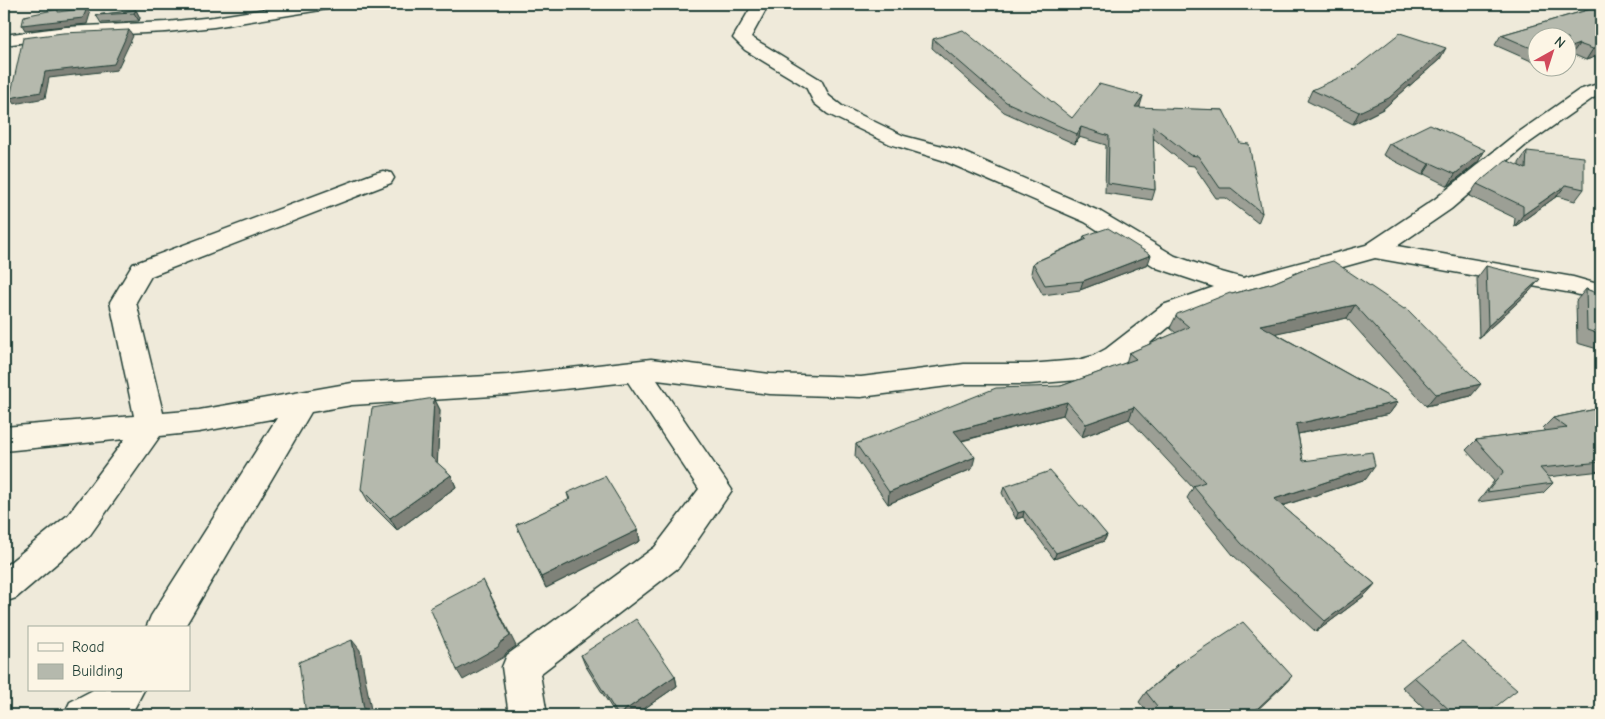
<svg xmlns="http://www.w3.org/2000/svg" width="1605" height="719" font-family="'Comic Neue',sans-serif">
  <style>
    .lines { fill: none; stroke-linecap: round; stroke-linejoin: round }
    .minor-casing { stroke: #1f3d34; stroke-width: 3 }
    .minor { fill: #fcf5e5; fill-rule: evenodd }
    .wall { fill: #9c9f95; stroke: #1f3d34 }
    .shaded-wall { fill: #7f8279; stroke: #1f3d34 }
    .building { fill: #b5b9ad; stroke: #1f3d34 }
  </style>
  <rect width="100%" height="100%" fill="#efeada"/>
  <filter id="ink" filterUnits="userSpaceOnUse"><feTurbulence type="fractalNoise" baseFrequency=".02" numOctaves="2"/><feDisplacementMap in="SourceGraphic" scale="10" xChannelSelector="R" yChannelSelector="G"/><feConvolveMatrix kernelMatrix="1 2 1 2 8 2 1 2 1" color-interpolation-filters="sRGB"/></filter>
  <g filter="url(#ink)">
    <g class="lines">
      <!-- minor casing -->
      <g class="minor-casing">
        <path id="minor" d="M297 4H335L333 8 327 9 214 27 166 32 66 37 4 45V35L66 27 166 22 214 17Z
          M753 4H769L751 37 821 80 829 96 842 106 904 136 958 150 1101 212 1175 256 1218 271 1243 278 1366 245 1435 199 1512 137 1579 90 1601 83V95L1593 98 1526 145 1451 209 1397 246 1573 277 1601 285V301L1572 293 1375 258 1252 292 1181 317 1126 363 1111 371 1078 380 1029 384H964L861 397 770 394 657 380 732 490 679 567 540 674 547 715H509L502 667 507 655 655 547 699 489 628 382 508 395 352 405 311 412 184 628H146L151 616 277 418 199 432 160 436 90 535 16 598 4 602V567L68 515 125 439 4 451V427L134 416 110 302 133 264 375 173 383 171 391 173 394 178 391 183 151 276 136 302 163 413 199 410 352 383 508 375 651 359 770 374 861 377 964 364H1029L1078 360 1093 356 1106 349 1163 305 1214 287 1157 268 1085 222 942 160 890 144 828 114 814 103 806 87 745 50 733 38Z
          M93 690H144L134 709 122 715H64L70 702Z"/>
      </g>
      <!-- minor -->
      <use href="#minor" class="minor"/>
    </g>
    <!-- wall -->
    <path class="wall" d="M1601 6V55L1586 60 1572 54 1568 56V38H1538V64L1495 45 1501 35Z
      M136 10 140 18 139 21 101 23 96 15Z
      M933 39 1072 118 1140 106 1139 108 1223 110 1262 213 1258 223 1226 198H1216L1194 166 1186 165 1153 138 1155 190 1152 200 1105 193 1106 145 1079 137 1075 144 1004 112 932 48Z
      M1440 59 1383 109 1353 124 1307 101 1312 90Z
      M1389 144 1485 150 1478 162 1448 186 1424 174 1422 175 1383 155Z
      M1527 151 1584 189 1575 201 1557 196 1514 227 1515 218 1469 196 1477 184 1519 166V163Z
      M1084 236 1148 264 1080 290 1043 295 1031 273 1033 263 1083 240Z
      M1486 266 1530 291 1479 338 1477 278Z
      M1308 268 1471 396 1426 406 1347 318 1275 333 1398 402 1389 414 1298 434 1303 461 1366 479 1282 506 1375 584 1364 596 1316 632 1233 555 1187 498 1193 488 1129 419 1082 437 1063 415 962 441 972 469 888 504 855 456 856 444 1061 386 1126 363 1129 353 1176 333 1170 328 1176 316 1232 294 1273 283Z
      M1586 289 1601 295V350L1577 343 1576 301Z
      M434 398 440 410 437 463 451 475 456 487 397 530 368 501 361 489Z
      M1601 408V471L1548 477 1553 483 1543 493 1478 502 1494 481 1466 450 1476 440 1546 431 1543 428 1553 418Z
      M1004 487 1080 506 1107 535 1104 541 1054 559 1023 517 1016 519 1002 493Z
      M567 493 638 530 640 541 546 588 516 525 569 500Z
      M581 655 675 676 677 686 635 715H616L585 665Z
      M1177 665 1283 686 1148 713 1139 702 1146 692 1173 669Z
      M1414 677 1485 715H1432L1402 687Z"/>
    <!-- shaded-wall -->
    <path class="shaded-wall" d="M87 8 90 14 87 24 25 30 22 25Z
      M136 10 140 18 139 21 134 13Z
      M129 30 133 36 117 70 49 78 45 98 14 104 10 98 45 72Z
      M1579 44 1572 54 1568 56V48Z
      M1601 47V55L1586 60 1593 49Z
      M1446 48 1440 59 1383 109 1353 124 1359 112Z
      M1143 96 1140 106 1132 117 1135 107Z
      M1081 127 1079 137 1075 144 1077 134Z
      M1485 150 1478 162 1448 186 1455 174Z
      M1431 163 1424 174 1422 175 1429 164Z
      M1566 185 1557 196 1514 227 1523 215Z
      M1151 255 1148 264 1080 290 1083 281Z
      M1540 279 1530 291 1479 338 1488 326Z
      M1355 305 1347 318 1254 338 1260 325Z
      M1481 384 1471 396 1426 406 1436 394Z
      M434 398 440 410 437 469 431 457Z
      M1067 402 1063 415 952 443 954 431Z
      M1398 402 1389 414 1289 436 1296 424Z
      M1134 407 1129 419 1082 437 1086 424Z
      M975 457 972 469 888 504 889 492Z
      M1375 466 1366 479 1266 511 1274 499Z
      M451 475 456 487 397 530 390 518Z
      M1024 511 1023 517 1016 519 1018 513Z
      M638 530 640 541 546 588 541 577Z
      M1107 535 1104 541 1054 559 1056 553Z
      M483 580 516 646 506 653 504 657 463 680 457 670Z
      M1375 584 1364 596 1316 632 1325 621Z
      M352 640 360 650 372 715H365Z
      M675 676 677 686 635 715H618Z
      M1292 676 1283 686 1252 715H1249Z"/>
    <!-- building -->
    <path class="building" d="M1601 6V47L1593 49 1579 44 1568 48V38H1538V51L1501 35Z
      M87 8 83 18 22 25 24 16 58 9V12Z
      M136 10 134 13 96 15Z
      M129 30 114 64 45 72 41 92 10 98 23 38 63 33Z
      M963 30 1072 118 1099 84 1143 96 1135 107 1223 110 1240 143 1249 144 1262 213 1231 188H1220L1198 156 1190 155 1153 126 1155 190 1108 183 1109 136 1081 127 1077 134 1006 102 933 39Z
      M1400 33 1446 48 1389 98 1359 112 1312 90 1349 73Z
      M1430 124 1485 150 1455 174 1431 163 1429 164 1389 144Z
      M1527 151 1584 157V189L1566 185 1523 215V206L1477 184 1506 160 1526 169Z
      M1108 228 1151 255 1083 281 1045 285 1033 263 1087 239 1084 236Z
      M1333 261 1404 309 1406 308 1481 384 1436 394 1355 305 1260 325 1398 402 1296 424 1303 461 1372 452 1375 466 1274 499 1375 584 1325 621 1241 543 1193 486 1205 482 1134 407 1086 424 1067 402 954 431 975 457 889 492 856 444 996 388 1061 386 1136 359 1129 353 1189 327 1176 316 1177 314 1230 293 1232 294 1273 283 1308 268Z
      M1486 266 1540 279 1488 326Z
      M1586 289 1601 295V335L1587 330Z
      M434 398 431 457 451 475 390 518 361 489 372 408Z
      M1601 408V462L1540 468 1553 483 1487 492 1504 471 1476 440 1567 428 1553 418Z
      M1050 471 1080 506 1082 505 1107 535 1056 553 1024 511 1018 513 1004 487Z
      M605 476 638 530 541 577 516 525 570 499 567 493Z
      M483 580 510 636 500 643 498 647 457 670 430 608Z
      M636 619 675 676 618 715 581 655Z
      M1243 622 1292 676 1258 708 1249 715H1145L1157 706 1146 692 1178 666 1177 665Z
      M352 640 365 715H306L299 662Z
      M1462 642 1517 690 1485 715H1455L1414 677Z
      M524 713V715H517Z"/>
  </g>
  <!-- margin -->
  <rect width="1605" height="719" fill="none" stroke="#fcf5e5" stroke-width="20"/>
  <rect x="10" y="10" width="1585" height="699" fill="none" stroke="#1f3d34" stroke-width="2" filter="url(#ink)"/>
  <!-- legend -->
  <rect x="28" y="626" width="162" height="65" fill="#fcf5e5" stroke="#a4ab9e"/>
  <rect x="38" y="643" width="25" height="8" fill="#fcf5e5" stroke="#a4ab9e"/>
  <text x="72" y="652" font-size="15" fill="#1f3d34">Road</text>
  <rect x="38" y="664" width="25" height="15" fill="#b5b9ad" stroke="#a4ab9e"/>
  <text x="72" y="676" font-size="15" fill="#1f3d34">Building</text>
  <!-- north arrow -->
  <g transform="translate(1552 52) rotate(39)"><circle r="24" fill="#fcf5e5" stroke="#a4ab9e"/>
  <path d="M0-4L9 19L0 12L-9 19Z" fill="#d1495b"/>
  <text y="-8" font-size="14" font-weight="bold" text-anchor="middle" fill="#1f3d34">N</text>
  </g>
</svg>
